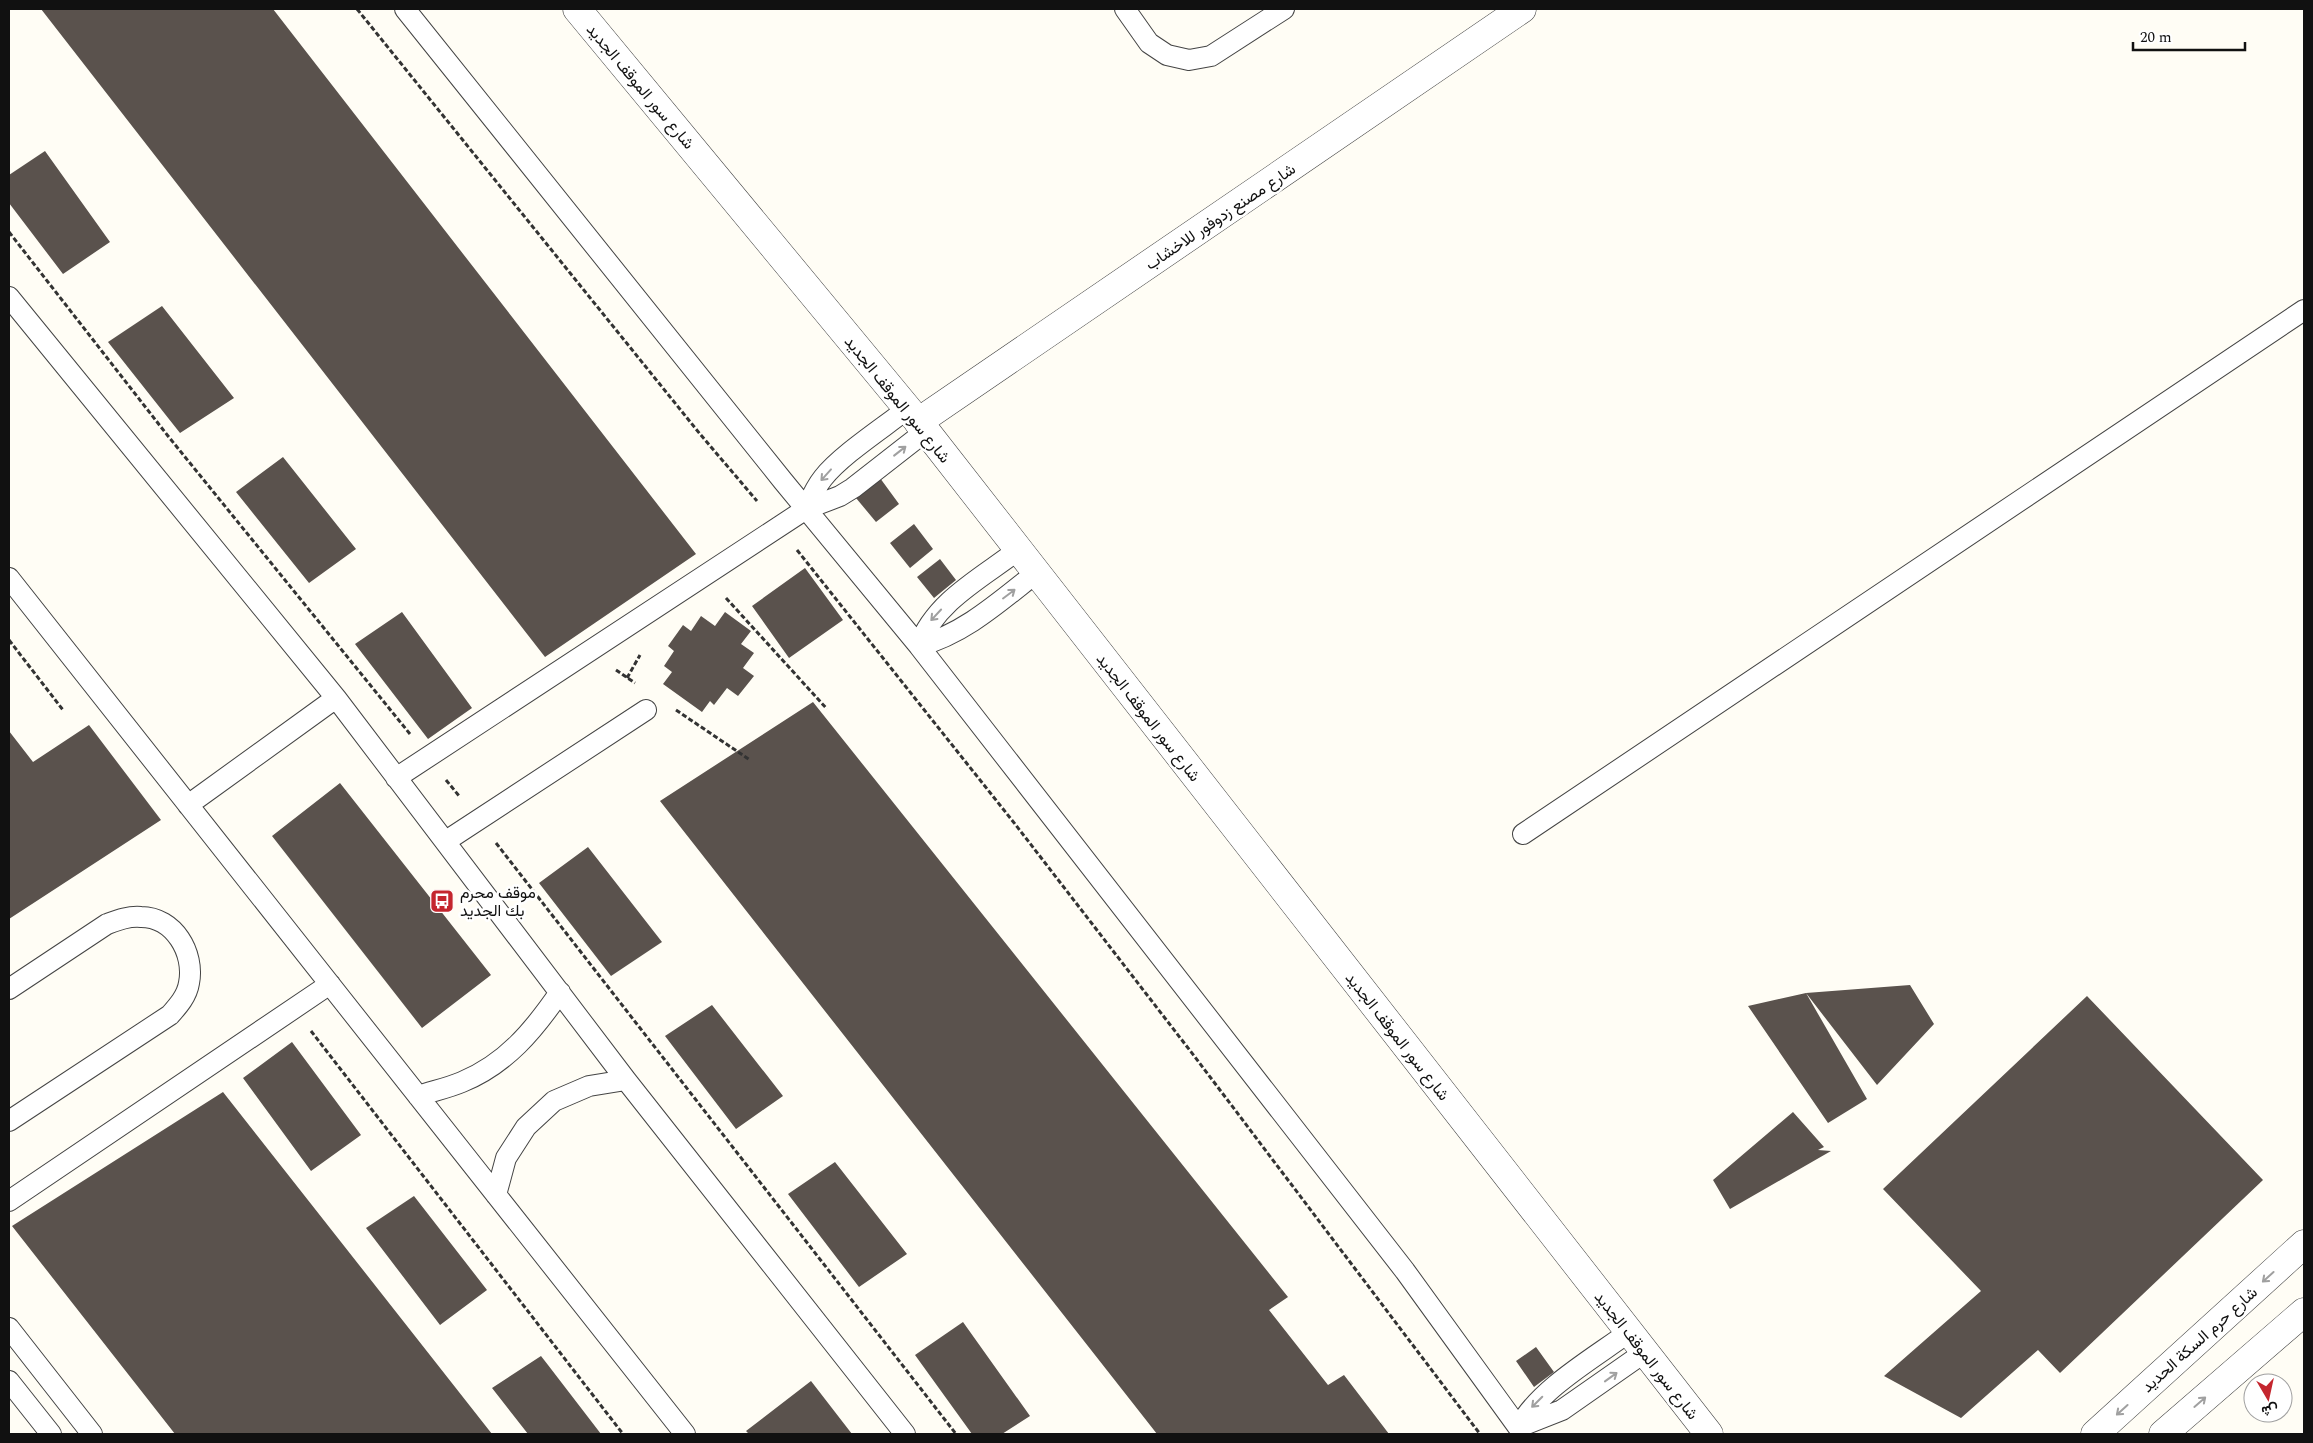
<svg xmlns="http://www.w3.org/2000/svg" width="2313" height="1443" font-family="Spectral,Vazirmatn,serif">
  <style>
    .building { fill: #5a524d }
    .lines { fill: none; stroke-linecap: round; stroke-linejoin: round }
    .lane-casing { stroke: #444; stroke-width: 22 }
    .street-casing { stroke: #444; stroke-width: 29 }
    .path { stroke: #333; stroke-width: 3; stroke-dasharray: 5 2.5; stroke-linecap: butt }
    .lane { stroke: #fff; stroke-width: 20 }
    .street { stroke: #fff; stroke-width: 28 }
    .oneway { stroke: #a0a0a0 }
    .labels { text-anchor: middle; stroke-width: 5; stroke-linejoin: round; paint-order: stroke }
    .street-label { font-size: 16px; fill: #111; stroke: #fff }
    .poi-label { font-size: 16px; fill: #111; stroke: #fff; text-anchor: start }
  </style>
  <rect width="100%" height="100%" fill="#fffdf5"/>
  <!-- building -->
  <path class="building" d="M41 9H273L696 554 545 657Z
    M45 151 110 242 63 274 9 203V175Z
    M162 306 234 398 180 433 108 342Z
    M283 457 356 549 309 583 236 492Z
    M880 478 899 504 876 522 856 498Z
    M914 524 933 549 910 568 890 543Z
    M940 559 956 580 934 598 917 577Z
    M805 568 843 620 789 658 752 606Z
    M402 612 472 708 428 739 355 644Z
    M725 612 751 631 741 644 754 653 743 668 754 676 738 696 727 688 714 705 710 701 702 712 663 684 672 672 664 666 674 651 668 646 683 625 691 631 701 616 715 626Z
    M813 702 1288 1297 1269 1310 1328 1385 1344 1375 1389 1434H1157L660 801Z
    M89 725 161 820 9 919V731L33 762Z
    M340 783 491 975 422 1028 272 836Z
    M588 847 662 942 611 976 539 883Z
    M1910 985 1934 1024 1877 1085 1806 993 1867 1099 1828 1123 1748 1006 1806 993Z
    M2087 996 2263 1180 2060 1373 2038 1350 1961 1418 1884 1376 1981 1291 1883 1189Z
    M712 1005 783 1096 736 1129 665 1036Z
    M292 1042 361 1135 311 1171 243 1078Z
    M223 1092 492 1434H175L12 1226Z
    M1793 1112 1824 1147 1818 1150 1831 1151 1730 1209 1713 1180Z
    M835 1162 907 1254 859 1287 788 1194Z
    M414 1196 487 1290 440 1325 366 1228Z
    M963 1322 1030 1416 1002 1434H972L915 1355Z
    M1536 1347 1554 1372 1534 1387 1516 1361Z
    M541 1356 548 1365 601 1434H528L492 1388Z
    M811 1381 852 1434H749L746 1431Z"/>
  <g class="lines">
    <!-- lane casing -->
    <g class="lane-casing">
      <path id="lane" d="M405 9 783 481 919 646 1405 1271 1523 1434
        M1125 9 1149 43 1167 55 1189 60 1211 56 1284 9
        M9 297 336 698 626 1080 905 1434
        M806 509C811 498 815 488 823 478 841 455 883 428 907 409
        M9 578 685 1434
        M919 646C934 602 983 577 1018 550
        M919 646C964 634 999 602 1036 573
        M396 778 806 509 840 496 853 488 926 431
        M188 805 336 698
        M1523 834 2304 310
        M446 841 646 710
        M9 989 107 924C118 920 128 916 141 917 174 917 195 953 189 983 187 996 178 1006 170 1015L9 1121
        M418 1096C433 1091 448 1088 462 1082 506 1064 534 1030 560 992
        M496 1195 506 1158 526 1127 554 1101 589 1086 626 1080
        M9 1201 330 984
        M9 1328 92 1434
        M9 1381 51 1434
        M1519 1427 1562 1410 1645 1352
        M1519 1427C1539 1389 1594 1358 1629 1332"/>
    </g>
    <!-- street casing -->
    <g class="street-casing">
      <path id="street" d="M577 9 926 431 1709 1434
        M918 422 1522 9
        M2095 1434 2304 1244
        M2163 1434 2304 1312"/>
    </g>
    <!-- path -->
    <path class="path" d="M357 9 700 434 757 501
      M9 232 168 436 410 734
      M797 550 1015 824 1195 1057 1480 1434
      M726 598 827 709
      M9 640 63 710
      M616 670 635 683
      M627 678 640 655
      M676 710 750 760
      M446 780 460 797
      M496 843 956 1434
      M311 1031 623 1434"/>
    <!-- lane -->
    <use href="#lane" class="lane"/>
    <!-- street -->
    <use href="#street" class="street"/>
  </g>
  <!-- one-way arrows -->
  <defs><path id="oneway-shaft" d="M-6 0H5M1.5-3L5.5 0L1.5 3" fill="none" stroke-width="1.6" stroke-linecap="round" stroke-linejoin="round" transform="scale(1.25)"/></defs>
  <g class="oneway">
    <use href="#oneway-shaft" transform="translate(900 451) rotate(-38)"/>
    <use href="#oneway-shaft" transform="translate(826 475) rotate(132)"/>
    <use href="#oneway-shaft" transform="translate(1009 594) rotate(-37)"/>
    <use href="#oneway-shaft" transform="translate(936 615) rotate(133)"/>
    <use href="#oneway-shaft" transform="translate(2268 1277) rotate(138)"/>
    <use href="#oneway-shaft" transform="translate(1611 1377) rotate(-36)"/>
    <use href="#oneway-shaft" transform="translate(1537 1402) rotate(135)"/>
    <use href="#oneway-shaft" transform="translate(2200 1402) rotate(-41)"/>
    <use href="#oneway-shaft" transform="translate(2122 1410) rotate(138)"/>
  </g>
  <!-- icons -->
  <defs>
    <g id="bus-square" transform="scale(1.25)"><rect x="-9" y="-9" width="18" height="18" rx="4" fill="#c4262e" stroke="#fff"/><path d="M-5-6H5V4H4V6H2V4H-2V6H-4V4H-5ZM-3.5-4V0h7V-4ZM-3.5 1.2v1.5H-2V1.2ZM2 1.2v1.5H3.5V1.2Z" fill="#fff"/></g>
  </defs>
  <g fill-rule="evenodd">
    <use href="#bus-square" x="442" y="901"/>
  </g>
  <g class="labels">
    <!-- street labels -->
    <g class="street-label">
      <text transform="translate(641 86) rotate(50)" y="6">شارع سور الموقف الجديد</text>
      <text transform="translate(1220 216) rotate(-34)" y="6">شارع مصنع زدوفور للاخشاب</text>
      <text transform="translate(898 399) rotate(51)" y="6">شارع سور الموقف الجديد</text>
      <text transform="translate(1149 717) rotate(52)" y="6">شارع سور الموقف الجديد</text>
      <text transform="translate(1398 1036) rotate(52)" y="6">شارع سور الموقف الجديد</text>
      <text transform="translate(2199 1339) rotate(-42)" y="6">شارع حرم السكة الحديد</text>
      <text transform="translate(1647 1355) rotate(52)" y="6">شارع سور الموقف الجديد</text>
    </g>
    <!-- poi labels -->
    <g class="poi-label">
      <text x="460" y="898">موقف محرم<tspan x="460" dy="18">بك الجديد</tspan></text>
    </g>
  </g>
  <!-- border -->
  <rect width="2313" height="1443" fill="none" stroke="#111111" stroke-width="20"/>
  <!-- north arrow -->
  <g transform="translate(2268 1398) rotate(171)"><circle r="24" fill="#ffffff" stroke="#a0a0a0"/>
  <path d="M0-4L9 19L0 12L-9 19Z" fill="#c4262e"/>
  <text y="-8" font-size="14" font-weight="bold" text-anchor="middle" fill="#111111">ش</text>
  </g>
  <!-- scale -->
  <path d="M2133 42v8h112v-8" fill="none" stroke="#111111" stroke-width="2.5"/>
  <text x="2140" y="42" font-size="15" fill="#111111" stroke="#ffffff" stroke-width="4" paint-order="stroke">20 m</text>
</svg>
